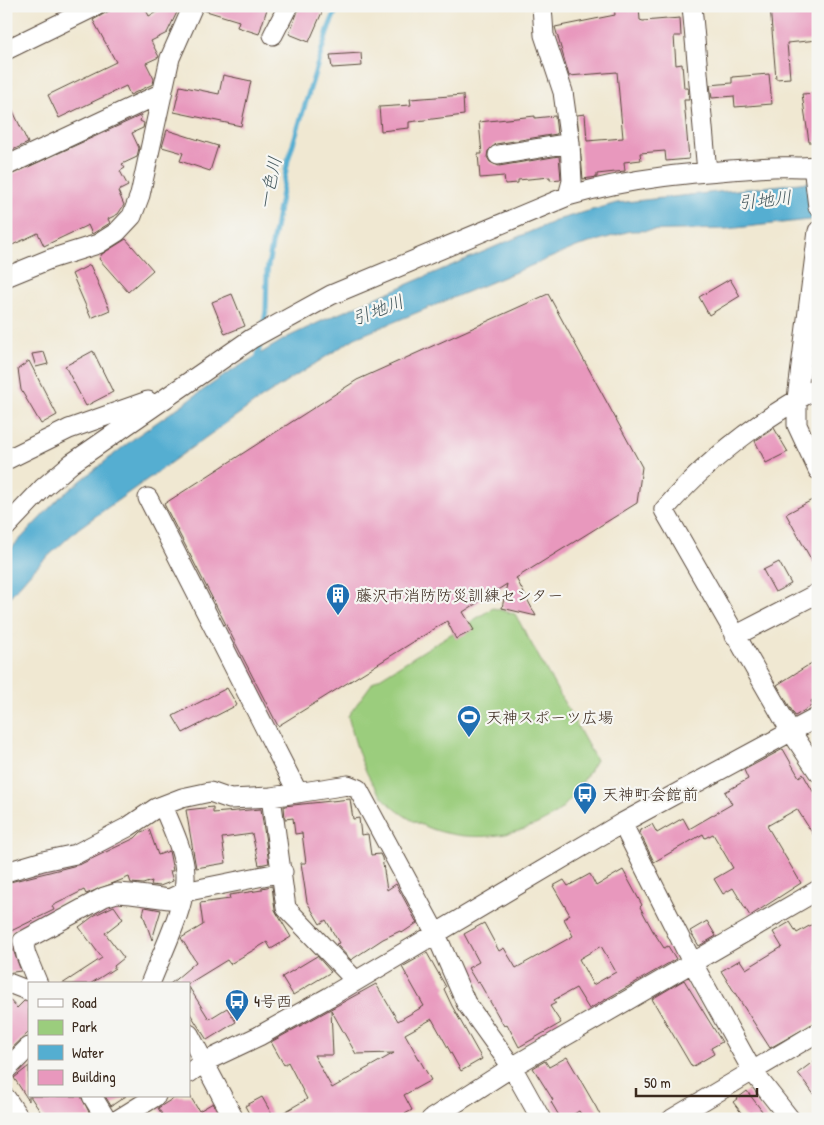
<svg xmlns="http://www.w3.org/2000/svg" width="824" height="1125" font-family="'Patrick Hand','Klee One',sans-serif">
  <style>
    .green { fill: #9bcd7d; stroke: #6b7c4e }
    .water { fill: #54aed1; stroke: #486c78 }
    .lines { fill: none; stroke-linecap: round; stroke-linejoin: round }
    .stream { stroke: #54aed1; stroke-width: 5 }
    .building { fill: #e898bd; fill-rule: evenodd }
    .minor-casing { stroke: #564639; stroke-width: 21 }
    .minor { stroke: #fff; stroke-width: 19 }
    .labels { text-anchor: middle; stroke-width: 4.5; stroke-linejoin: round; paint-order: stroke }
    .poi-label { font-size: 16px; fill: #3b2a1e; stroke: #f6f6f2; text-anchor: start }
    .water-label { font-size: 18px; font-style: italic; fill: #44585d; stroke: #f6f6f2 }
  </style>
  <rect width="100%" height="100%" fill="#f6f6f2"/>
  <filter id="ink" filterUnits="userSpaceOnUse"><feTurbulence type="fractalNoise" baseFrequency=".02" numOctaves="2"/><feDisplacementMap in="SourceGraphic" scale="10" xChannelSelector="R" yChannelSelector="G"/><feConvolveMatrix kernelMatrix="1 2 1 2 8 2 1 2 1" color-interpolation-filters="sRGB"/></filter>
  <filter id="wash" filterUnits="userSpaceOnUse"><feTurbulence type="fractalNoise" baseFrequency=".0096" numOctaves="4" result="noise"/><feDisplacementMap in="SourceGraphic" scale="20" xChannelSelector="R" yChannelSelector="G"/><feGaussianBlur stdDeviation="1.12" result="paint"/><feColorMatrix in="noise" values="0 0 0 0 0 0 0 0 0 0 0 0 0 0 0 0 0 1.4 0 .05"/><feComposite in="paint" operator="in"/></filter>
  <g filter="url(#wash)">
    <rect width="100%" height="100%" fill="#f0e8d2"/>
    <!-- green -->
    <path class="green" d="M493 608 515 614 596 760C583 781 571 805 549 818 496 849 416 842 377 790 361 768 355 742 348 716L373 682Z"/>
    <!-- water -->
    <path class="water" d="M818 181V219L727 229 630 231 579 246 355 338 257 401 79 528 33 570 6 601V554L59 498 137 436 228 373 288 337 324 320 560 219 617 203Z"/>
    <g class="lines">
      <!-- stream -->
      <path class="stream" d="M263 328 266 311 267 271 288 160 329 27 338 6
        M257 360 261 339"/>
    </g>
    <g id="blocks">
      <!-- building -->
      <path class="building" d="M118 6H144L149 16 168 6H180L167 33 151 41 159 57 146 63 154 79 153 84 130 95 126 86 59 118 48 95 116 62 93 20Z
        M204 6H268L259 34 237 27 239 21 203 10Z
        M300 6H314L323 10 309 42 289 34Z
        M614 6H639L640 20 643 21 680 18 681 36H674L676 65 682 64 684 88H688L689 100H684L689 159 666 161 665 151 640 153 641 160 624 162 625 171 597 174V177L583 179 577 115 585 114 587 141 623 138 617 72 569 76 555 27 615 15Z
        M770 6H815L818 40 787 43 790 78 776 79Z
        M361 53 362 66 332 68 330 55Z
        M769 74 772 104 735 107 734 96 712 98 710 85 732 83V77Z
        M223 75 251 81 241 126 174 112 180 86 219 94Z
        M818 93V142H809L802 94Z
        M463 95 464 115 409 122V128L381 131 379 107 411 105 410 99Z
        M6 96 28 143 6 153Z
        M142 115 140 121 144 123 143 128 132 133 139 148 137 157 122 164 125 168 120 171 128 186 118 191 124 205 118 214 108 219 110 223 92 234 88 225 44 246 38 233 6 248V177Z
        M535 116V118L555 116 557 134 496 144 488 151 487 157 490 162 499 166 559 156 561 179 550 180V177L518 180V183L505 184 504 176 480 178 478 154H482L479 122Z
        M167 130 218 146 210 171 180 161 183 153 162 147Z
        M126 239 153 270 128 292 99 259 102 254Z
        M90 265 110 310 91 318 72 274Z
        M730 279 740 296 709 315 699 297Z
        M232 294 245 326 225 334 212 302Z
        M548 294 642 467 637 503 516 578 536 616 502 608 507 584 463 612 474 630 456 639 447 621 278 726 164 504 357 380Z
        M93 351 113 392 86 406 65 366Z
        M44 352 48 364 36 367 32 354Z
        M29 361 57 415 41 424 21 390 18 369Z
        M774 428 788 452 766 463 755 441Z
        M812 500 818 511V572L786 514Z
        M779 562 791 584 775 592 763 570Z
        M818 659V697L811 701 813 705 795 716 777 685Z
        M227 688 237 705 183 733 173 716Z
        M783 749 799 777 803 774 818 800V842L797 809 767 826 801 883 750 916 733 888 723 894 714 879 733 868 713 834 705 838 703 834 654 862 639 831 652 824 657 833 683 818 689 829 732 804 725 792 748 779 744 770Z
        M350 799 353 819 359 818 361 835 368 834 371 855 380 854 382 858 387 890 396 884 417 923 402 933 400 931 383 939 351 960 336 944 339 943 326 920 320 924 307 902 301 863H306L302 833 295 834 293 818 285 819 284 806Z
        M213 807V813L261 809 269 863 259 865 252 834 222 838 226 863 196 868 186 810Z
        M149 829 158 855 169 851 173 871H170L173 881 160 886 151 885 152 881 143 884 131 883 129 877 86 894 84 890 52 906 54 910 7 933 21 971 6 973V883L81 864 135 838 141 832Z
        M623 870 642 905 640 907 653 931 664 948 668 946 676 959 589 1009 576 988 554 1000 556 1003 550 1006 561 1023 519 1047 507 1024 504 1026 479 982 477 983 468 968 479 962 464 934 484 923 499 951 504 948 516 968 573 936 564 919 570 915 553 886 564 880 568 886 590 874 596 886ZM601 946 616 972 593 985 579 959Z
        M272 886 275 910 291 937 271 949 267 942 230 964 227 960 188 984H170L196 962 181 938 203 925 200 903 230 899 229 895 262 890V888Z
        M114 906 123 919 105 933 124 958 114 966 115 968 90 984H62L102 958 79 927 95 915Z
        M145 907 161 910 152 940 143 914Z
        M707 921 716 936 699 946 690 931Z
        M818 921V1021L770 1048 721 971 740 960 746 969 782 947 773 932 790 922 797 933Z
        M427 953 446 987 444 989 452 1006 482 1059 461 1071 432 1019 405 1034 431 1080 404 1095 412 1110 396 1119H252L245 1106 262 1097 274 1118 307 1099 288 1062 284 1065 271 1042 376 984 398 1021 424 1006 402 967ZM331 1010 356 1054 394 1053 332 1088 314 1055H333Z
        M317 956 331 972 293 995 282 977Z
        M684 980 722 1042 711 1048 714 1054 692 1067 652 999Z
        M189 987 209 1019 227 1008 236 1022 207 1040 189 1012Z
        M6 996 17 1008 24 1001 29 1002V1032L6 1054Z
        M567 1057 596 1107 602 1119H584L579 1111 566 1119H561L551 1102 553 1100 533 1068 545 1061 549 1067Z
        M818 1058V1100L798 1073Z
        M29 1066V1101L14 1078Z
        M747 1091 768 1119H746L733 1102Z
        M30 1096H81L92 1118 45 1119Z
        M105 1096H126L111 1106Z
        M177 1096H190L199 1111 213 1103 221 1119H165L158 1108Z"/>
    </g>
  </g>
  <g filter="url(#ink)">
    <use href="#blocks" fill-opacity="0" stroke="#564639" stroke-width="1"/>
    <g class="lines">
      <!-- minor casing -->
      <g class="minor-casing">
        <path id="minor" d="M542 6 544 35 563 92 570 143 572 181 568 196
          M692 6 707 172
          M273 35 288 6
          M6 50 96 6
          M498 155 570 143
          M6 166 162 93
          M813 166 818 207
          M818 231 797 399V425L818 470
          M6 277 50 259 98 244 117 232 132 216 140 195 170 58 193 6
          M818 388C759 420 708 459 664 510L790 730 818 772
          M6 460 69 429 148 401
          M148 498 298 793
          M6 527 43 488 72 463 251 339 331 295 568 196C635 176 703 172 772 167 787 166 803 168 818 166
          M735 636 818 593
          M271 797 286 908 355 980
          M622 823 692 962 753 1072 790 1119
          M6 872 43 861 76 854 128 827 156 808 182 798 210 792 230 799 271 797 348 785 358 789 435 932 466 1003 512 1067 541 1119
          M38 984 26 955 23 941 104 897 117 893 131 894 169 899 184 892 283 872
          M150 984C161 955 185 908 185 879 186 855 172 828 163 806
          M6 985 11 984 29 991
          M189 1034 234 1119
          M6 1070 29 1047
          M189 1073 204 1062 259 1036 329 997 622 823 818 717
          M92 1096 106 1119
          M6 1098 20 1119
          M119 1119 156 1096
          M431 1119 512 1067 818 890
          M672 1119 818 1032"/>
      </g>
      <!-- minor -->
      <use href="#minor" class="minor"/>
    </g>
  </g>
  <!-- icons -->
  <defs>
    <g id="building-pin" transform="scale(1.25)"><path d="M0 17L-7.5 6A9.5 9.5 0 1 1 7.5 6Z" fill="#1f6fb2" stroke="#f6f6f2"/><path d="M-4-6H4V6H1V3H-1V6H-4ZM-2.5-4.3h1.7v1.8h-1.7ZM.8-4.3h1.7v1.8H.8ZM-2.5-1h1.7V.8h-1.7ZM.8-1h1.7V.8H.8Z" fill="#fff"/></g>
    <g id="stadium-pin" transform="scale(1.25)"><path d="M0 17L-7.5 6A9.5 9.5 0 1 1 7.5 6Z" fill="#1f6fb2" stroke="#f6f6f2"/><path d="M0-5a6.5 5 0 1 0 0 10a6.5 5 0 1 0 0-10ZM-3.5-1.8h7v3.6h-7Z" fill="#fff"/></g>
    <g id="bus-pin" transform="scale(1.25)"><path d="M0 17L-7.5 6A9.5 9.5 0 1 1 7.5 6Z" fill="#1f6fb2" stroke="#f6f6f2"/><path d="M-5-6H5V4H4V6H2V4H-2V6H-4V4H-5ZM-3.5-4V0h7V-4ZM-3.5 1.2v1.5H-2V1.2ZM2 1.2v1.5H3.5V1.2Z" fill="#fff"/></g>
  </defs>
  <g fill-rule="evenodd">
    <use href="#building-pin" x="338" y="595"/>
    <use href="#stadium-pin" x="469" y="717"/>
    <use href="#bus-pin" x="585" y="794"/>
    <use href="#bus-pin" x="237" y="1001"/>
  </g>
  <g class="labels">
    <!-- poi labels -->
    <g class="poi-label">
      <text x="356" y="601">藤沢市消防防災訓練センター</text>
      <text x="486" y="723">天神スポーツ広場</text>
      <text x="602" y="800">天神町会館前</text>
      <text x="254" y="1007">4号西</text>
    </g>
    <!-- water labels -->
    <g class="water-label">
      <text transform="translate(270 183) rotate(-78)" y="6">一色川</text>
      <text transform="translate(765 200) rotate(-6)" y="6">引地川</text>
      <text transform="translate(378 310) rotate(-21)" y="6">引地川</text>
    </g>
  </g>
  <!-- margin -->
  <rect width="824" height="1125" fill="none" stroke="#f6f6f2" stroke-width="25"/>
  <!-- legend -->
  <rect x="28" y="982" width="162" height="115" fill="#f6f6f2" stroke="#aba49d"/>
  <rect x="38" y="999" width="25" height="8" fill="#ffffff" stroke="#aba49d"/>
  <text x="72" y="1008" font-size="15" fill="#3b2a1e">Road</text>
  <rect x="38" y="1020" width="25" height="15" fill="#9bcd7d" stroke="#aba49d"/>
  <text x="72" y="1032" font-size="15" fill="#3b2a1e">Park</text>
  <rect x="38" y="1045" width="25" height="15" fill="#54aed1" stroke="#aba49d"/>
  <text x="72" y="1058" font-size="15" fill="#3b2a1e">Water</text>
  <rect x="38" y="1070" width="25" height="15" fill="#e898bd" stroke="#aba49d"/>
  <text x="72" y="1082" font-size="15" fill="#3b2a1e">Building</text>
  <!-- scale -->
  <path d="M636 1088v8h121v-8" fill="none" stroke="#3b2a1e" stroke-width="2.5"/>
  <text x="644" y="1088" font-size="15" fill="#3b2a1e" stroke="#f6f6f2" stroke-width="4" paint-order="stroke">50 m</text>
</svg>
